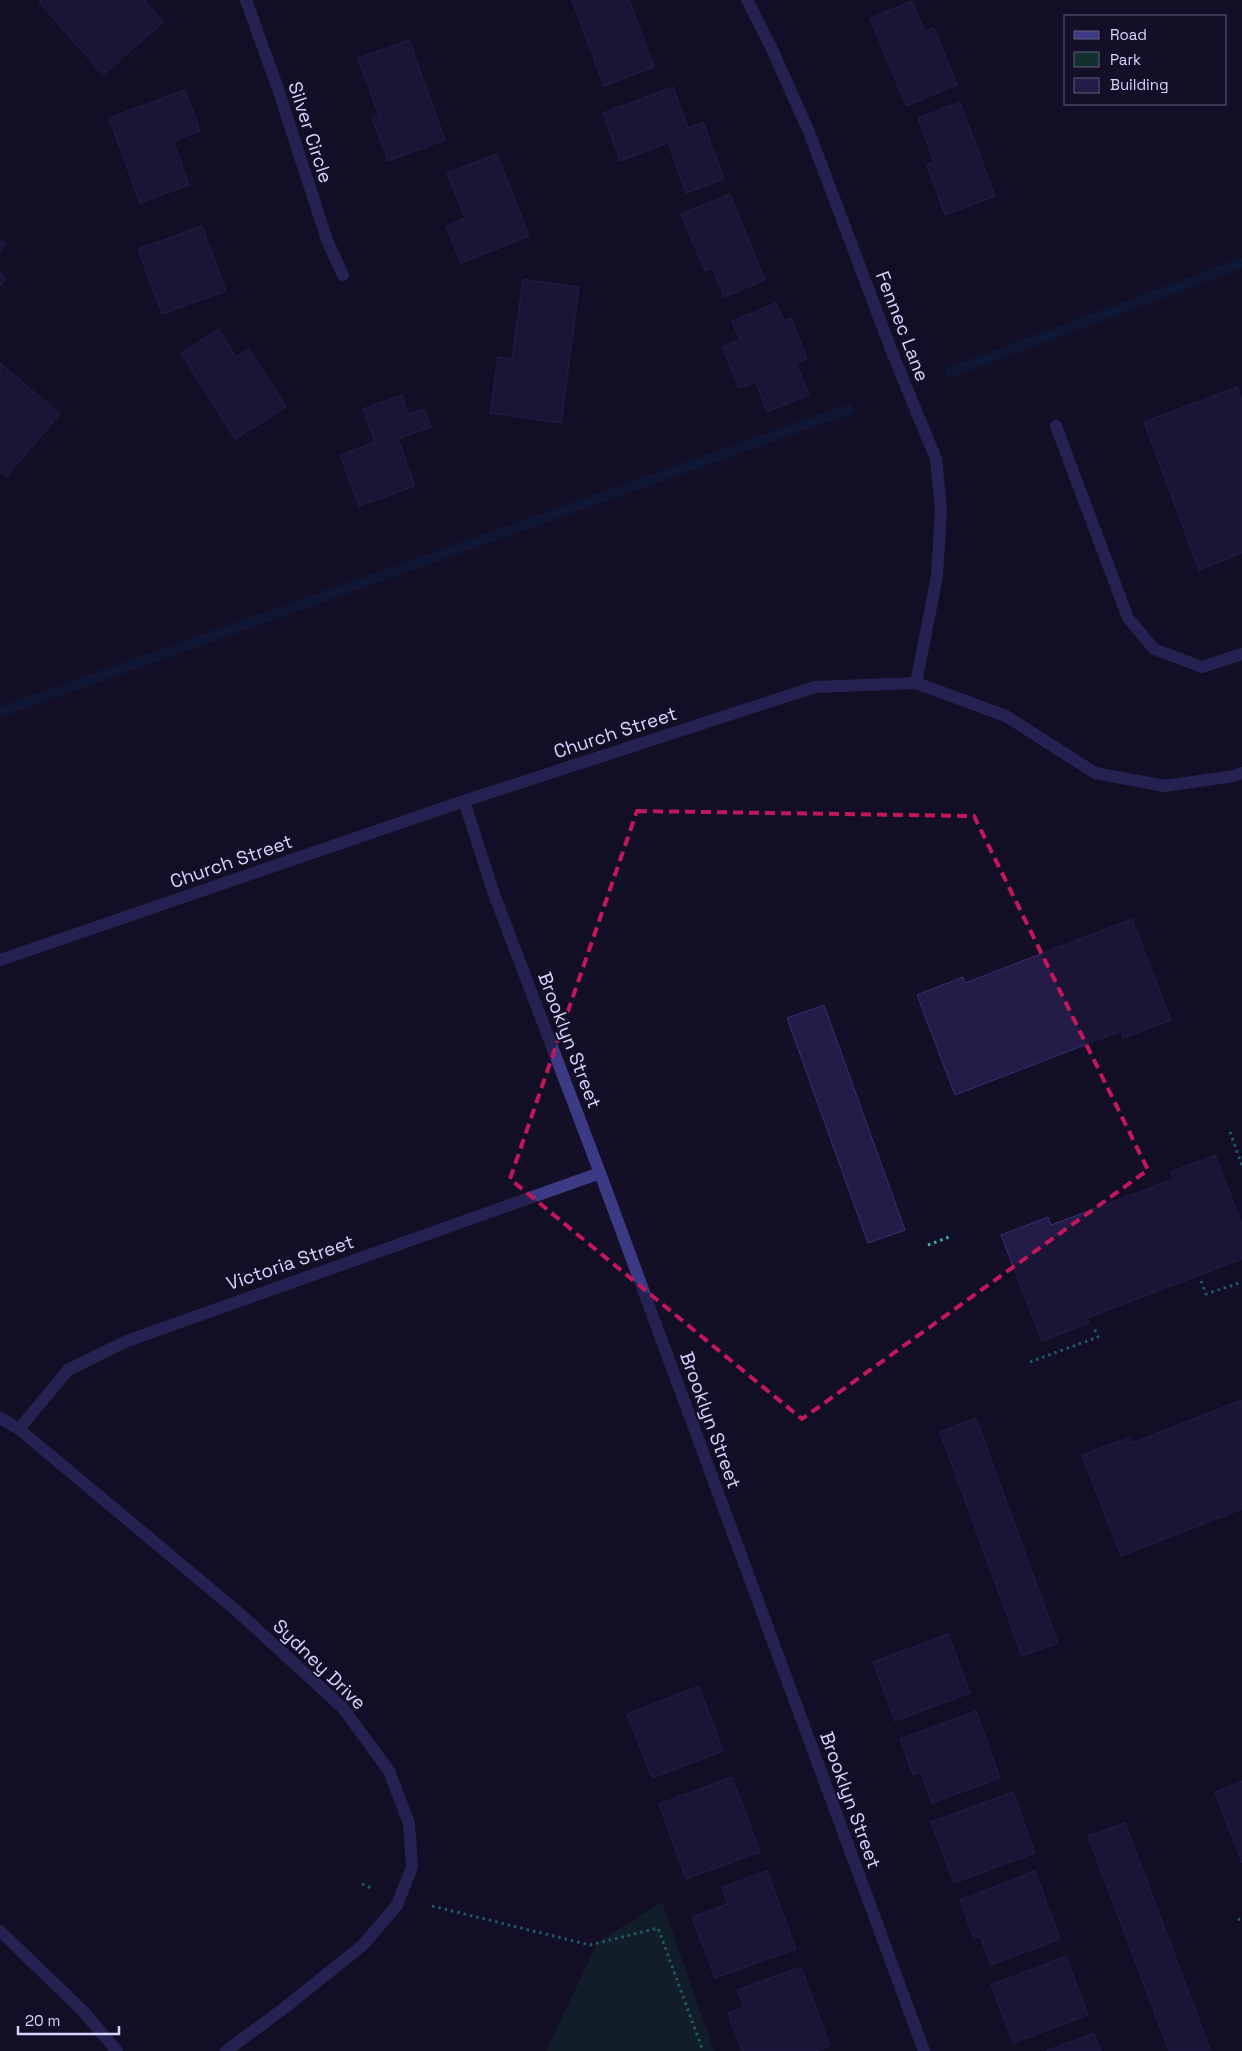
<svg xmlns="http://www.w3.org/2000/svg" width="1242" height="2051" font-family="'Space Grotesk',sans-serif">
  <style>
    .green { fill: #12302f }
    .lines { fill: none; stroke-linecap: round; stroke-linejoin: round }
    .stream { stroke: #0c2248; stroke-width: 10 }
    .building { fill: #241b47; stroke: #3b2d73 }
    .path { stroke: #2fb8b0; stroke-width: 3; stroke-dasharray: 2.5 4; stroke-linecap: butt }
    .minor { stroke: #3d3a85; stroke-width: 12 }
    .marked { fill: none; stroke: #c2185b; stroke-width: 4; stroke-dasharray: 10 6; stroke-linejoin: round }
    .labels { text-anchor: middle; stroke-width: 4; stroke-linejoin: round; paint-order: stroke }
    .street-label { font-size: 19px; fill: #d9d4ff; stroke: #130f26 }
  </style>
  <rect width="100%" height="100%" fill="#130f26"/>
  <!-- green -->
  <path class="green" d="M662 1902 714 2051H546L598 1942Z"/>
  <g class="lines">
    <!-- stream -->
    <path class="stream" d="M951 372 1242 263
      M0 712 849 409"/>
  </g>
  <!-- building -->
  <path class="building" d="M41 0H144L163 22 103 75 39 2Z
    M572 0H629L654 67 604 86Z
    M912 1 925 32 934 28 957 85 906 106 870 18Z
    M409 40 445 140 388 161 372 118 379 116 358 58Z
    M673 87 688 128 703 122 724 179 686 193 668 143 620 161 603 113Z
    M185 90 200 131 173 141 189 185 140 203 109 118Z
    M960 102 995 196 945 215 927 165 934 162 918 118Z
    M497 154 529 236 461 263 446 226 465 218 447 173Z
    M730 194 765 280 724 297 713 268 705 271 681 214Z
    M202 226 226 291 162 314 138 249Z
    M0 239 6 244 0 252Z
    M0 273 6 279 0 286Z
    M523 279 579 287 561 423 490 413 498 357 512 359Z
    M776 303 784 321 791 318 807 359 796 363 809 395 767 412 756 382 739 388 722 347 740 340 732 321Z
    M219 329 236 357 249 349 286 407 235 439 181 353Z
    M0 363 60 414 6 477 0 472Z
    M1237 387 1242 400V553L1199 570 1144 422Z
    M402 395 408 414 424 409 431 427 398 439 415 486 359 506 340 455 375 442 363 409Z
    M1132 919 1171 1020 1123 1038 1121 1031 955 1095 917 995 963 977 965 983Z
    M824 1005 905 1230 868 1243 787 1018Z
    M1215 1155 1242 1224V1259L1087 1318 1089 1323 1042 1341 1001 1235 1048 1217 1051 1225 1174 1179 1171 1172Z
    M1242 1400V1509L1121 1556 1082 1455 1130 1437 1132 1443Z
    M976 1418 1058 1643 1022 1656 940 1432Z
    M948 1634 970 1693 895 1721 873 1662Z
    M699 1686 723 1751 652 1778 627 1714Z
    M976 1711 1000 1778 932 1803 921 1772 913 1775 900 1739Z
    M732 1777 760 1852 686 1879 659 1804Z
    M1242 1781V1863L1215 1792Z
    M1013 1792 1035 1853 954 1883 931 1822Z
    M1125 1823 1210 2049 1205 2051H1169L1088 1836Z
    M767 1871 796 1949 715 1978 692 1917 728 1904 722 1887Z
    M1035 1871 1060 1939 991 1965 980 1936 974 1939 960 1900Z
    M1066 1956 1088 2015 1013 2043 991 1985Z
    M801 1967 830 2046 816 2051H742L728 2013 744 2007 737 1990Z
    M1094 2033 1101 2051H1046Z"/>
  <g class="lines">
    <!-- path -->
    <path class="path" d="M1230 1132 1242 1165
      M928 1245 949 1237
      M1201 1281 1206 1294 1242 1282
      M1030 1362 1098 1337 1093 1326
      M362 1884 373 1889
      M432 1906 590 1945 658 1928 703 2051
      M1238 1920 1242 1918"/>
    <!-- minor -->
    <path class="minor" d="M246 0 278 89 327 240 343 275
      M747 0 771 47 809 132 894 357 936 459 941 508 937 576 916 683
      M1056 426 1128 618 1154 649 1202 667 1242 654
      M464 801 494 894 600 1173 924 2051
      M0 960 464 801 815 687 916 683 1006 716 1095 773 1165 786 1234 776 1242 773
      M0 1418 19 1429 238 1612 343 1708 389 1771 409 1823 412 1867 397 1905 363 1945 283 2009 226 2051
      M19 1429 68 1370 127 1341 600 1173
      M0 1931 83 2011 117 2051"/>
  </g>
  <!-- marked area -->
  <path d="M0 0H1242V2051H0ZM637 811 974 816 1148 1170 802 1419 510 1179Z" fill="#130f26" fill-opacity=".55" fill-rule="evenodd"/>
  <path class="marked" d="M637 811 974 816 1148 1170 802 1419 510 1179Z"/>
  <g class="labels">
    <!-- street labels -->
    <g class="street-label">
      <text transform="translate(311 132) rotate(72)" y="7">Silver Circle</text>
      <text transform="translate(903 326) rotate(69)" y="7">Fennec Lane</text>
      <text transform="translate(615 732) rotate(-18)" y="7">Church Street</text>
      <text transform="translate(231 861) rotate(-19)" y="7">Church Street</text>
      <text transform="translate(570 1040) rotate(69)" y="7">Brooklyn Street</text>
      <text transform="translate(290 1262) rotate(-19)" y="7">Victoria Street</text>
      <text transform="translate(711 1420) rotate(70)" y="7">Brooklyn Street</text>
      <text transform="translate(320 1664) rotate(44)" y="7">Sydney Drive</text>
      <text transform="translate(851 1800) rotate(70)" y="7">Brooklyn Street</text>
    </g>
  </g>
  <!-- legend -->
  <rect x="1064" y="15" width="162" height="90" fill="#130f26" stroke="#625e7d"/>
  <rect x="1074" y="31" width="25" height="8" fill="#3d3a85" stroke="#625e7d"/>
  <text x="1110" y="40" font-size="15" fill="#d9d4ff">Road</text>
  <rect x="1074" y="52" width="25" height="15" fill="#12302f" stroke="#625e7d"/>
  <text x="1110" y="65" font-size="15" fill="#d9d4ff">Park</text>
  <rect x="1074" y="78" width="25" height="15" fill="#241b47" stroke="#625e7d"/>
  <text x="1110" y="90" font-size="15" fill="#d9d4ff">Building</text>
  <!-- scale -->
  <path d="M18 2026v8h101v-8" fill="none" stroke="#d9d4ff" stroke-width="2.5"/>
  <text x="25" y="2026" font-size="15" fill="#d9d4ff" stroke="#130f26" stroke-width="4" paint-order="stroke">20 m</text>
</svg>
